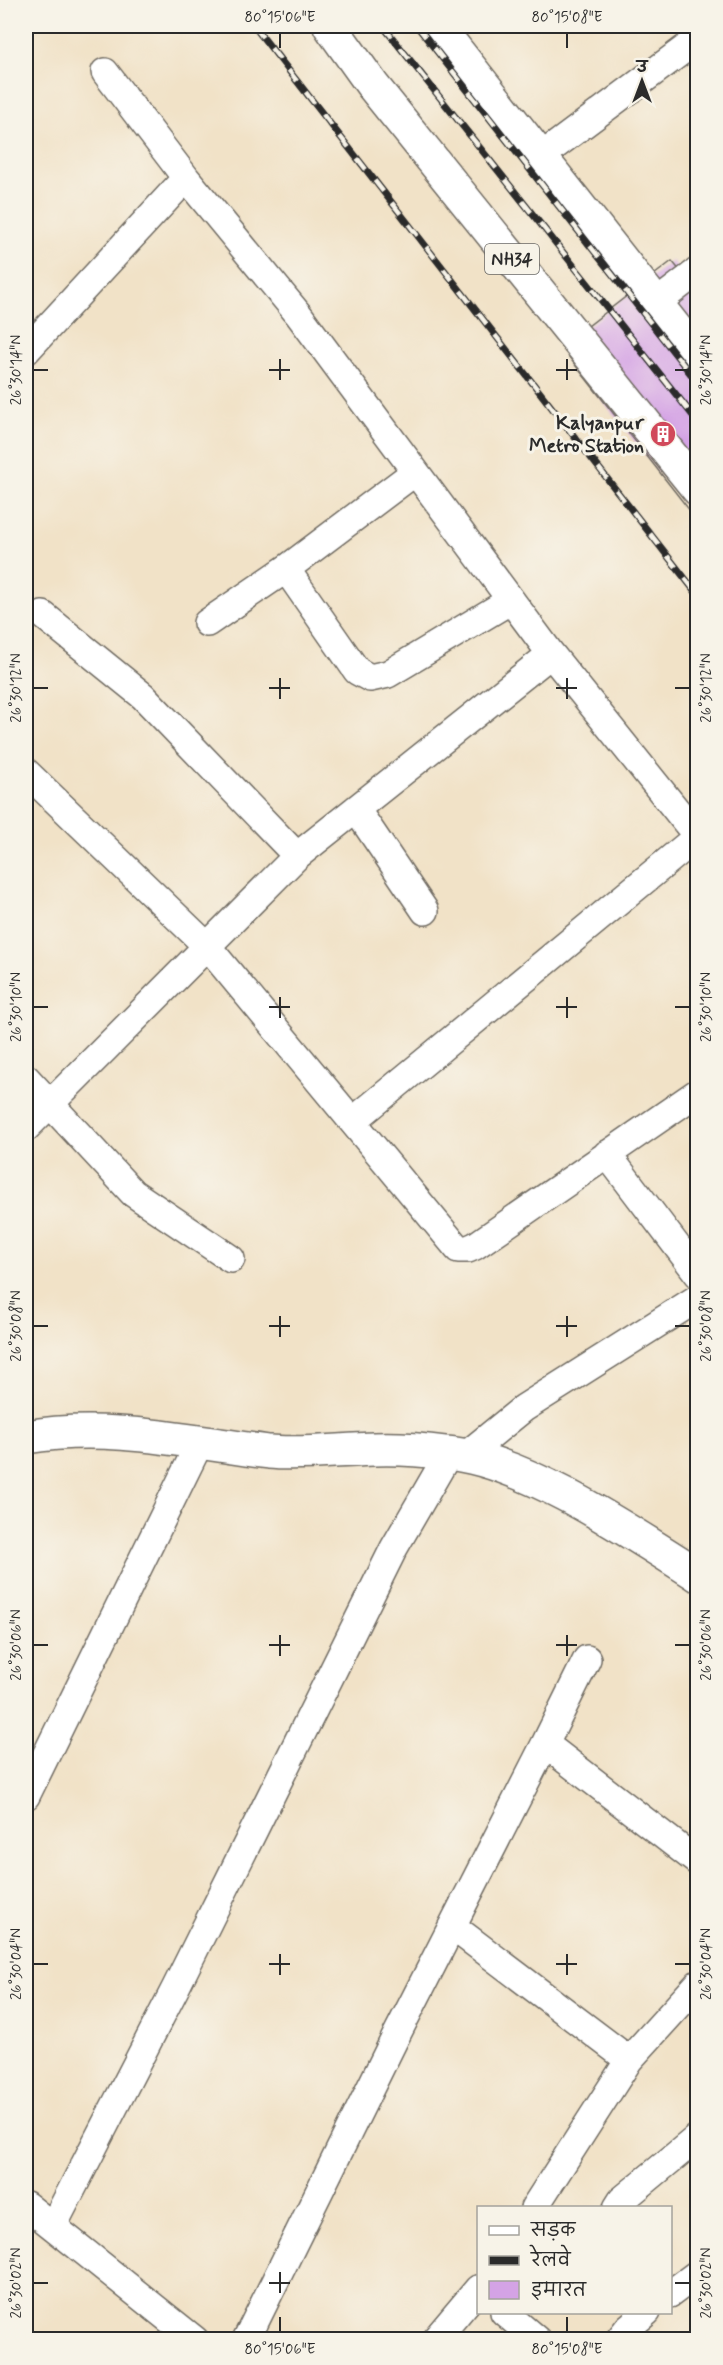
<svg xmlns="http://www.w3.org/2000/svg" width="723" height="2365" font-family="Mynerve,'Playpen Sans Deva',sans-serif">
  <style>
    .building { fill: #d4a3e5 }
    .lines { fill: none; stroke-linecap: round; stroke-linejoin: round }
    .minor-casing { stroke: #706b62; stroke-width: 30 }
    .tertiary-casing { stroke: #706b62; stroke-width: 36 }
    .trunk-casing { stroke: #706b62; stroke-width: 36 }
    .minor { stroke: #fff; stroke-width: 27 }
    .tertiary { stroke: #fff; stroke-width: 33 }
    .trunk { stroke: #fff; stroke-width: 33 }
    .rail-casing { stroke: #2b2b2b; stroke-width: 7 }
    .rail { stroke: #f7f3e8; stroke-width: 4.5; stroke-dasharray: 14; stroke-linecap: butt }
    .ticks { fill: none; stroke: #2b2b2b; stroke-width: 2 }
    .labels { text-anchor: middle; stroke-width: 6; stroke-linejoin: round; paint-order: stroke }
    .shield { fill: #f7f3e8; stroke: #686764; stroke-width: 1.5 }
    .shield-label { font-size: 18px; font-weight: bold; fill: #2b2b2b }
    .poi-label { font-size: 20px; font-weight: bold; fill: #2b2b2b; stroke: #f7f3e8; text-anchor: end }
    .neatline { fill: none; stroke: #2b2b2b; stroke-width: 2 }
    .ticks-label { font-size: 15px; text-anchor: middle; fill: #2b2b2b }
  </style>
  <rect width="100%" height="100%" fill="#f7f3e8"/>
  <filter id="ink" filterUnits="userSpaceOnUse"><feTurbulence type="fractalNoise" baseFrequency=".0167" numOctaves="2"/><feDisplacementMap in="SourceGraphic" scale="12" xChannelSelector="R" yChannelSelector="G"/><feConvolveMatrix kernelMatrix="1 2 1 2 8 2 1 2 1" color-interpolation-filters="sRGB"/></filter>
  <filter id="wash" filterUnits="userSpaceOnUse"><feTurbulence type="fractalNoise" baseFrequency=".008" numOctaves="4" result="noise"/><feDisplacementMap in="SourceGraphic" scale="24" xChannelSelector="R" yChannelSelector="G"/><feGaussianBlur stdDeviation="1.35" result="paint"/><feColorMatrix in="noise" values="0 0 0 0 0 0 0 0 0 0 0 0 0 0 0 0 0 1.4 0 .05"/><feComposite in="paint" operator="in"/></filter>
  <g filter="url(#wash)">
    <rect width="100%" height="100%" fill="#f1e2c7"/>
    <g id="blocks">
      <!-- building -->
      <path class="building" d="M672 261 698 293V521L561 347Z"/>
    </g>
  </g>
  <g filter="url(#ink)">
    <use href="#blocks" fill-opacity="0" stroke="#706b62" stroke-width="1.5"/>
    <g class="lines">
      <!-- minor casing -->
      <g class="minor-casing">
        <path id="minor" d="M105 72 186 178
          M540 157 698 39
          M655 304 698 271
          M26 351 186 178 299 315 551 654 698 837
          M286 569 357 671 370 678 388 674 511 600
          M43 615 143 696 297 856
          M207 623 286 569 415 472
          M26 772 207 946 458 1249H468L475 1246 698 1092
          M356 809 425 911
          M26 1078 133 1193 231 1259
          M353 1121 697 837
          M26 1128 297 856 551 654
          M607 1154 698 1274
          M465 1456 524 1408 698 1298
          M545 1744 587 1659
          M26 1796 199 1444
          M452 1926 629 2060
          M26 2205 195 2340
          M534 2208 629 2060 698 1984
          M617 2208 622 2200 698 2137
          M53 2226 176 1987 394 1548 449 1453
          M670 2294 698 2273
          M504 2312 537 2340
          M246 2340 394 2040 545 1744 698 1862
          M435 2340 478 2289
          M619 2340 629 2327 647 2312"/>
      </g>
      <!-- tertiary casing -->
      <g class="tertiary-casing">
        <path id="tertiary" d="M26 1437C107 1423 189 1442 269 1452 303 1455 339 1450 374 1449 397 1448 423 1450 446 1453 523 1459 632 1533 698 1575"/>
      </g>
      <!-- trunk casing -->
      <g class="trunk-casing">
        <path id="trunk" d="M330 26 373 86 698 489
          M437 26 698 357"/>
      </g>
      <!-- minor -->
      <use href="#minor" class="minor"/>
      <!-- tertiary -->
      <use href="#tertiary" class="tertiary"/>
      <!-- trunk -->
      <use href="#trunk" class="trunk"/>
      <!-- rail casing -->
      <g class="rail-casing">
        <path id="rail" d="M254 26 698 595
          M383 26 698 422
          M417 26 698 383"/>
      </g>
      <!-- rail -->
      <use href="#rail" class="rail"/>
    </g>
  </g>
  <!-- ticks -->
  <path class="ticks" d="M280 33V48M567 33V48M280 359V380M567 359V380M33 370H48M269 370H290M556 370H577M675 370H690M280 678V699M567 678V699M33 688H48M269 688H290M556 688H577M675 688H690M280 997V1018M567 997V1018M33 1007H48M269 1007H290M556 1007H577M675 1007H690M280 1316V1337M567 1316V1337M33 1326H48M269 1326H290M556 1326H577M675 1326H690M280 1635V1656M567 1635V1656M33 1645H48M269 1645H290M556 1645H577M675 1645H690M280 1954V1975M567 1954V1975M33 1964H48M269 1964H290M556 1964H577M675 1964H690M280 2272V2293M33 2283H48M269 2283H290M675 2283H690M280 2317V2332M567 2317V2332"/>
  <!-- icons -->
  <defs>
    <g id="building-disc" transform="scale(1.35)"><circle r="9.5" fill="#d1495b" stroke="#f7f3e8"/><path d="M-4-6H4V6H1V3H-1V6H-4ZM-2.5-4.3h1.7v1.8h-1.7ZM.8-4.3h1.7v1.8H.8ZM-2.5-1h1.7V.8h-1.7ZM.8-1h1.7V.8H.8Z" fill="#fff"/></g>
  </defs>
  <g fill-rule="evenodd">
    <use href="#building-disc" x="663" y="434"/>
  </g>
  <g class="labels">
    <!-- shield labels -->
    <rect class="shield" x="485" y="244" width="54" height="30" rx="4.5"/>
    <g class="shield-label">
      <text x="512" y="265">NH34</text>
    </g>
    <!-- poi labels -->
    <g class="poi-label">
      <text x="644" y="429">Kalyanpur<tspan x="644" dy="23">Metro Station</tspan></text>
    </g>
  </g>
  <!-- margin -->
  <rect width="723" height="2365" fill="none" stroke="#f7f3e8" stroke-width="66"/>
  <!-- legend -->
  <rect x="477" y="2206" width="195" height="108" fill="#f7f3e8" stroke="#a5a39c" stroke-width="1.5"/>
  <rect x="489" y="2226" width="30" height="9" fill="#ffffff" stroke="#a5a39c" stroke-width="1.5"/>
  <text x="531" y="2236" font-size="18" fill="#2b2b2b">सड़क</text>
  <rect x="489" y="2256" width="30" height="9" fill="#2b2b2b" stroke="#a5a39c" stroke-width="1.5"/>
  <text x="531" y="2266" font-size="18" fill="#2b2b2b">रेलवे</text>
  <rect x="489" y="2281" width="30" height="18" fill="#d4a3e5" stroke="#a5a39c" stroke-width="1.5"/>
  <text x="531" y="2296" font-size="18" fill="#2b2b2b">इमारत</text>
  <!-- north arrow -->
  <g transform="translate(642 81)" stroke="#f7f3e8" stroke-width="4.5" paint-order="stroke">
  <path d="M0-4.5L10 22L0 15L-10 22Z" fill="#2b2b2b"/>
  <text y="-9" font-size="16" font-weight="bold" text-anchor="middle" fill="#2b2b2b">उ</text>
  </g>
  <rect x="33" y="33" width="657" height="2299" class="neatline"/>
  <g class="ticks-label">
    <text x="280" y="22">80°15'06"E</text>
    <text x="567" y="22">80°15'08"E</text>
    <text transform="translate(16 370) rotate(-90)" y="5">26°30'14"N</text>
    <text transform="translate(706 370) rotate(-90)" y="5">26°30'14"N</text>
    <text transform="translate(16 688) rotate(-90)" y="5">26°30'12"N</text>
    <text transform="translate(706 688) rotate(-90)" y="5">26°30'12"N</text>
    <text transform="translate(16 1007) rotate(-90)" y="5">26°30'10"N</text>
    <text transform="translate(706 1007) rotate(-90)" y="5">26°30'10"N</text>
    <text transform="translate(16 1326) rotate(-90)" y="5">26°30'08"N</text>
    <text transform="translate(706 1326) rotate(-90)" y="5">26°30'08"N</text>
    <text transform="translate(16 1645) rotate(-90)" y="5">26°30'06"N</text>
    <text transform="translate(706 1645) rotate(-90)" y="5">26°30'06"N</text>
    <text transform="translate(16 1964) rotate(-90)" y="5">26°30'04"N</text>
    <text transform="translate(706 1964) rotate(-90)" y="5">26°30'04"N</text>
    <text transform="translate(16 2283) rotate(-90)" y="5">26°30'02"N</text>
    <text transform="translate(706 2283) rotate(-90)" y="5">26°30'02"N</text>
    <text x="280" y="2354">80°15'06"E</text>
    <text x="567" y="2354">80°15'08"E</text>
  </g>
</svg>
